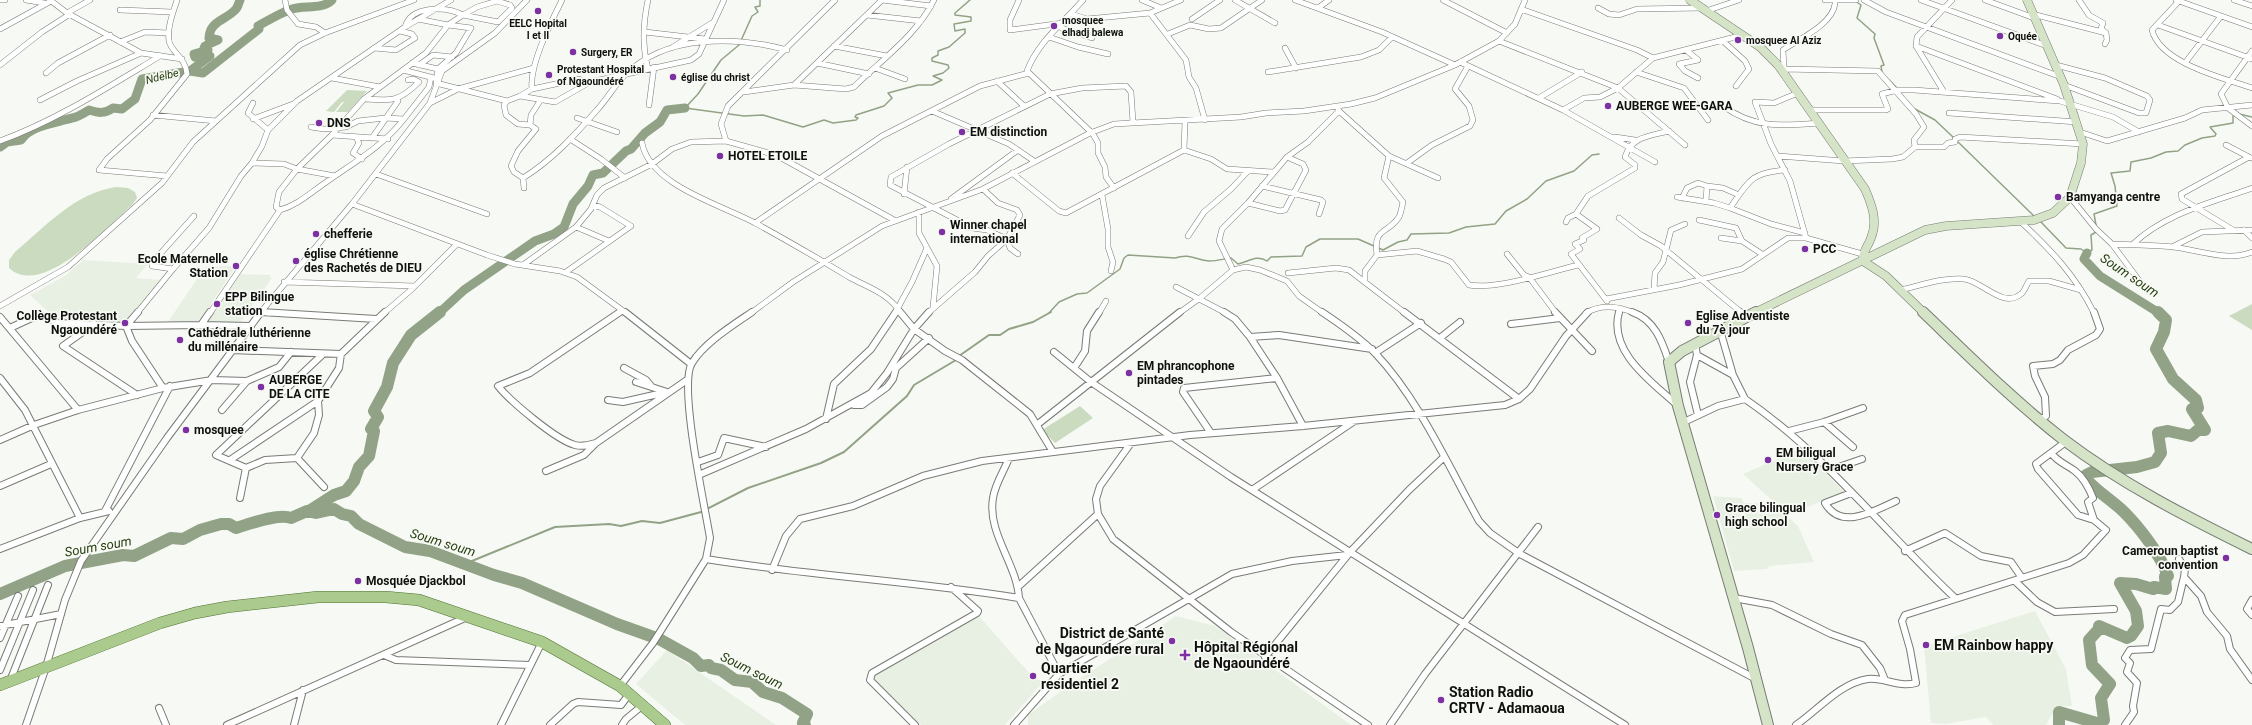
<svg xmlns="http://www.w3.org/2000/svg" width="2252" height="725" font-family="Roboto,sans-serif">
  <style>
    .built { fill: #e8f0e3 }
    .green { fill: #cbdbbf }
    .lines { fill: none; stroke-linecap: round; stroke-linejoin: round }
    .stream-far1 { stroke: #92a286; stroke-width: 1.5 }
    .stream { stroke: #92a286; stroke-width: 2 }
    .river-far1 { stroke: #92a286; stroke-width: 9 }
    .river { stroke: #92a286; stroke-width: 12 }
    .street-far1-casing { stroke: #787b76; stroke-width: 6 }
    .street-casing { stroke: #787b76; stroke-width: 8 }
    .secondary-far1-casing { stroke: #787b76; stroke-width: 9 }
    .secondary-casing { stroke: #787b76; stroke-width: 12 }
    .primary-casing { stroke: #507230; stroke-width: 12 }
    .street-far1 { stroke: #fff; stroke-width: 5 }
    .street { stroke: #fff; stroke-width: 6 }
    .secondary-far1 { stroke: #d5e4c6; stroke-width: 8 }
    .secondary { stroke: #d5e4c6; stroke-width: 10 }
    .primary { stroke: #aaca8e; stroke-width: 11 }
    .poi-dot { fill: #7d30a2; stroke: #f7faf4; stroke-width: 1.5 }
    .labels { text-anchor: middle; stroke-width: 3.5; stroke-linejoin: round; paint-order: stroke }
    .far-poi-label { font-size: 10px; font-weight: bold; fill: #10110f; stroke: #f7faf4; text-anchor: start }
    .far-water-label { font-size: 11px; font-style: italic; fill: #273d11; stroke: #f7faf4 }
    .poi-label { font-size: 12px; font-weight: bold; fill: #10110f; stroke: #f7faf4; text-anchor: start }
    .water-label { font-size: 13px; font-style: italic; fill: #273d11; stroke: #f7faf4 }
    .near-poi-label { font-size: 14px; font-weight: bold; fill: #10110f; stroke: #f7faf4; text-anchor: start }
  </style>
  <rect width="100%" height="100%" fill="#f7faf4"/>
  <!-- built -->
  <path class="built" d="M83 260 148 264 136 278 161 280 124 323 58 321 30 295 65 276Z
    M236 266 200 321 168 322 205 267Z
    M237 274 271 275 269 277 272 278 240 323 206 322Z
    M1802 448 1845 493 1787 514 1743 474Z
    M1713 496 1741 498 1744 503H1773L1798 526 1814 562 1769 566 1767 569 1734 571Z
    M2035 611 2066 669 2072 706 2056 707 2046 725H1993L1986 717 1945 724 1931 723 1924 646Z
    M977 614 1032 676 1043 682 1005 725H921L873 678V674Z
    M1176 616 1215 626 1351 725H1028V715L1071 684Z
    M667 650 776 725H685L636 684Z"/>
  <!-- green -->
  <path class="green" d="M347 90 367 91 348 112H336L344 102H342L334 112 326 111Z
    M116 187 128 188 135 192 137 198 132 205C108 226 42 299 9 268V260L15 252C46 226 75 193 116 187Z
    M2252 304V330L2229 316Z
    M1080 406 1093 418 1055 443 1042 430Z"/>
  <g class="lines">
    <!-- stream-far1 -->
    <path class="stream-far1" d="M1855 1 1861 5 1857 18 1875 34 1874 38 1884 65 1881 66 1882 72
      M1889 80 1898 89
      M685 108 744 116 763 115 803 127 824 120 833 123 856 120 858 118 855 117 856 115 884 106 892 98 888 93 918 85H932L942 80 933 76 943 73 949 68 948 65 932 61V58L938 55V51L949 47 965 33V29L955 31 954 24 971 21V17L955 15V13L970 0
      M685 108 698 94 721 60 739 45 752 16 758 12 755 7 760 6V0
      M1913 108 1935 120 1954 138
      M1957 141 2035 217
      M2040 221 2066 248 2081 249 2087 253 2092 250 2091 235 2098 231
      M2096 225 2094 214 2117 206 2115 186 2111 173 2130 171 2131 162 2151 158 2166 152 2178 151 2185 145 2202 138 2215 136 2216 134 2210 127 2233 123V116L2239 114 2252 117
      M1049 313 1059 302 1077 294 1087 293 1120 269 1124 258 1128 255 1175 258C1190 253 1196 260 1209 261 1216 261 1224 259 1231 258L1238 264C1248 262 1257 254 1267 261L1271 257 1302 256 1306 247 1320 239H1358L1383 250 1398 242 1407 240 1411 234 1449 233 1466 227 1495 224 1506 211 1527 199 1546 181 1574 171 1592 155 1599 154"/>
    <!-- stream -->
    <path class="stream" d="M959 356 989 335H1000L1009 329 1033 322 1051 312
      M467 563 555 527 609 524 621 526 642 521 660 523 701 512 748 488 821 463 844 452 907 396 914 385 956 360"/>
    <!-- river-far1 -->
    <path class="river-far1" d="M190 71 203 73 259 29 258 26C269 20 280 13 292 9 305 5 322 10 332 0
      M0 147 7 142 21 140C31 125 56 123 72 118 78 117 84 113 89 110 99 113 104 114 113 108L122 109 135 99 142 79 190 71 210 56 195 57 194 54 208 50 204 48 205 46 218 40 209 38C210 20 227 20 236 9 238 7 239 2 240 0
      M2087 253 2084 259 2100 276 2159 313
      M439 313 464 290 535 241 554 234 564 227 573 204 588 186 593 175 603 173 626 151 631 149 645 133 660 122 667 110 685 108"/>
    <!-- river -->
    <path class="river" d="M309 511 334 495 346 491 354 481 359 467 369 456 374 431 371 429 378 417 374 411 387 387 393 363 411 335 440 312
      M0 594 65 566 123 555 134 556 171 538 183 539 200 530 221 524H229L236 528C249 524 279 513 291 518L307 511 316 513 334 509 342 514 351 516 359 524 405 547 430 551 494 575 522 583 617 624 659 639 693 658 701 666 709 665 711 668 721 670 735 680 752 682 763 692 782 698 807 714 803 723 805 725
      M2059 725V712L2097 723 2104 720 2101 698 2110 684 2092 665 2089 640 2099 629V626L2127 638 2131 636 2138 626 2136 611 2120 583 2136 584 2153 589 2154 587 2166 589 2165 577 2168 576C2160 554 2140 528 2124 512 2112 500 2097 492 2086 479V475L2092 472 2137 467 2155 462 2161 453 2158 433 2168 431 2191 436 2198 430H2205L2192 409 2198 408 2196 400 2173 379 2156 349 2164 332 2166 320 2158 312"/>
    <!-- street-far1 casing -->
    <g class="street-far1-casing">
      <path id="street-far1" d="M0 0H5
        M26 0 44 3
        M50 0 67 13 141 53 182 59
        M285 0 287 10 298 24 316 27 325 33
        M648 0C643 23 642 46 648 69
        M882 0 931 6
        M1019 0 1010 20V30L1063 23
        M1083 0C1063 23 1038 42 1027 71L1093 134 1098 143V153L1105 167 1106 177 1114 188
        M1142 0 1161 8
        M1181 0 1150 13 1186 60 1189 77 1196 88 1205 120
        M1235 0 1275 23
        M1295 0 1382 32 1455 65
        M1443 0 1507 33
        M1825 0H1856
        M1864 0 1886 12 2061 77
        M1921 0 2047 46
        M1985 0 2034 18
        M2079 0 2089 15 2103 23 2101 29 2106 33 2107 40 2105 44
        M2176 0 2252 27
        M2180 0 2152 30C2160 63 2223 78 2252 88
        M2234 0 2252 6
        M497 1 510 5 512 8 498 22 463 15 477 7Z
        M1318 8 1329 0
        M1598 8 1609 14 1619 15 1637 9 1702 8
        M1521 9 1637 50 1653 58 1743 35
        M120 10 172 12
        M1706 11 1739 0
        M67 13 90 0
        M1071 14 1087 19 1150 13
        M2032 14 2106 33
        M867 15 921 21
        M1192 19 1220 0
        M448 25 463 15
        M2158 25 2252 59
        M405 27C411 5 446 6 463 15
        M1059 27 1092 38
        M0 29 51 1
        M645 32 705 39
        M1168 34 1190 25 1209 29 1221 28 1262 0
        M1049 37 1078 47 1108 54
        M1499 41 1618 88 1685 145
        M1723 41 1745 61 1749 69 1736 86
        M120 42 145 32 169 33
        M834 46 887 56
        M1916 46 1917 37 1952 0
        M673 47 712 23
        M374 48 396 50 415 38 412 34 400 31
        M1285 48 1296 68
        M1686 50 1698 60 1679 64 1685 71 1698 78
        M2252 51 2221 94 2228 108 2252 126
        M1460 62 1563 110 1655 162
        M412 63 438 69 436 83 507 101
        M817 63 869 74
        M2185 63 2221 16
        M0 65 42 32 70 14
        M419 65 433 55 452 57
        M2056 65 2105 78 2147 96 2150 100 2146 113H2139L2064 85
        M875 68 905 79
        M438 69 456 53 471 28 448 25
        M403 70 434 78
        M1781 70 1784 69 1783 50C1799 39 1832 25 1835 4
        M1268 72 1361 57 1379 50 1392 37
        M1636 72 1684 88 1708 120
        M46 73 58 63 110 35
        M332 78 380 87
        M579 79 532 89 520 96 555 102 590 82 691 60 699 54 724 0
        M997 81 1024 106
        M794 85 846 89 854 87C881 60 917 35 934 0
        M532 89C529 65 551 22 562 0
        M744 92 794 85 882 0
        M1944 92 1916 46 2057 99
        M1798 93 1774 103 1755 102 1771 144 1790 181 1806 238
        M520 96 507 101 504 105 506 115 518 124 530 125
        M1539 98 1582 72
        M364 99C391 101 399 102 419 82L413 79 408 80
        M40 100 77 81 141 53
        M430 103 442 71 495 33 527 0
        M649 105 654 67
        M1337 106 1339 111 1389 156 1384 178 1403 202C1402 206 1401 213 1399 217 1387 235 1373 227 1377 255L1365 271V281
        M1723 106C1755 129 1782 126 1819 123
        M1563 110 1584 98 1600 97 1618 88 1653 58
        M1810 110H1886L1888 109 1882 94 1897 90H1914L2060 101 2113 117 2139 132
        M932 111 1009 144 1034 161
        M1949 113 2077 122
        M153 115 216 121
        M577 118 617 132
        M253 119 293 104
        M404 119 429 87 431 77
        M330 120 334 127
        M1185 121 1184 150 1211 159 1227 169 1273 172
        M268 130 297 101 405 27 451 0
        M2080 132 2107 141 2185 118 2202 110 2252 105
        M332 135 388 139
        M356 137 359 143 353 153 362 159
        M1615 137 1635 140
        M372 138 398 101
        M570 139 601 159 625 178
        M0 141C57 120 108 87 160 56
        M726 141 721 124 728 106 835 0
        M642 143C650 186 723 205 757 224 788 241 819 259 849 277 869 288 888 293 901 313
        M2226 145 2251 158
        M1915 147H1944L1948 143 1955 142V139L1960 137 2083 144
        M1389 156 1438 178
        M1778 156 1844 161 1892 159 1903 157 1915 147 1914 140 1924 127 1916 114 1878 71 1784 69
        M252 163 284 164 297 169 279 192 276 207 280 210
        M1407 163 1432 145 1470 126 1473 120 1469 106 1455 89 1468 66
        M1785 170C1750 173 1749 181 1730 208L1771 224 1805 233
        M1012 173 1059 211 1066 213 1184 150
        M376 174 487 214
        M167 176 99 170 107 159 150 120 187 74C186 58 171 52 169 41 167 27 173 13 177 0
        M335 176 297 169 332 135 364 99 426 53 448 25 418 19
        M523 178 514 172 511 166 518 151 536 129 530 125 531 115 540 101
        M1262 186 1321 200 1323 202 1319 214
        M1707 186 1723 188 1739 195
        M524 188 523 178C552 160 574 136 597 110 607 99 615 85 625 75 666 34 736 36 787 50
        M904 194 907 167
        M1102 195 1108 229V247L1113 262 1111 271
        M1677 197 1714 203 1730 208
        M2070 197 2096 229 2112 244C2132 245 2153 245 2173 247 2198 250 2229 262 2252 252
        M1682 198 1687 188 1698 183 1707 186 1706 201
        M951 199 1018 150
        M1248 203 1280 211 1285 210 1306 170 1303 164 1287 157
        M352 204 487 255 515 264 560 271 577 277 626 313
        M919 212V233L937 266 933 307
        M1576 214 1597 229 1582 238 1584 240 1575 244 1580 249 1571 254 1607 301
        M1619 218 1641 235 1661 246 1742 313
        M1699 220 1736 228 1742 241
        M1566 222 1568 218 1576 214 1588 196 1635 168V165L1625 157C1631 136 1651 136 1669 131
        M2021 222C2050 249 2076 276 2094 313
        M755 223 882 136 980 86 1029 73
        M576 227 609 241
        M2233 230 2182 199 2181 194 2249 157
        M2244 230 2252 238
        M1188 236 1204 212 1231 189 1248 171
        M1721 238 1742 241 1762 254
        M2112 244 2141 283
        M2133 244C2166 213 2211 203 2252 188
        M2172 247 2202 232 2252 230
        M1018 254 1010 248 1007 239 987 230 965 227 957 220 890 185 891 177 949 144 1050 94 1082 88 1126 86 1131 92 1133 122
        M1507 254 1524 275 1529 277 1556 313
        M1377 255 1417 251 1444 259 1451 262 1469 285C1497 290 1549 272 1578 265
        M523 265 576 227 591 209 597 195 604 188 652 164 672 149 691 142 726 141 776 155 894 220
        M173 269 209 228 241 176 252 163 262 146 268 130 248 113 253 103
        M1233 270 1219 241 1222 229 1248 203 1287 157 1308 142 1339 111
        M566 272 631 226 600 207 593 205
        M1288 273 1336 268 1349 270 1405 313
        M284 282 415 286
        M1176 287 1226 313
        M1654 289 1655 273 1663 262 1671 230 1685 224
        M1900 290C1920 286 1943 277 1964 279 1982 281 2003 309 2021 294 2025 291 2026 285 2029 281H2049L2081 290
        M1606 299 1679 285 1742 269 1788 238H1806L1862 254
        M0 306 68 267 162 183 193 142 300 45 325 33 414 0
        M261 312 270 313
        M137 313 173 269 152 266V263L194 216
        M210 313 280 210C298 205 310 193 325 183 353 163 382 147 404 119L385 118 358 121 346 127 324 129 311 127
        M260 313 352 204 430 103 458 89 534 68
        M384 313 412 289 456 245
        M618 313 622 310
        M751 313 793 282 882 226 983 189 1090 133 1114 124 1241 117 1266 113 1304 111 1351 104 1375 98 1455 65 1499 41 1515 24 1525 0
        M895 313 912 282 927 248
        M928 313 975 272 988 256 1007 239 1020 215 1017 210 998 203 983 189
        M1099 313 1106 301
        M1179 313 1200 298 1233 270 1246 267 1260 270 1287 281 1299 296 1323 313
        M1586 313C1602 303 1619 307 1635 313
        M1619 313 1620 308"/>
    </g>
    <!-- street casing -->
    <g class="street-casing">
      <path id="street" d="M210 312 201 325 251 326
        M261 312 376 319
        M625 312 691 364
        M900 312 914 329 945 351 962 360 1030 414 1053 452
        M1224 312 1235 319 1250 337 1279 335 1372 349
        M1322 312C1340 324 1359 337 1375 353 1418 398 1449 467 1479 521L1490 533 1520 554 1756 679
        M1404 312 1519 399
        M1555 312 1592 351
        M1619 312C1608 352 1652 382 1677 405
        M1632 312C1655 320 1662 341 1669 362
        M1740 312 1747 317
        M0 317 78 410
        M94 324 63 346 137 395
        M1511 324 1560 318
        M126 326 138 312
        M126 326 201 325
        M10 328 38 315 43 316 58 323 126 326 132 341 163 388
        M1720 330 1733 375
        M1250 337 1277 378 1303 426
        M1440 338 1460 322
        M1695 344 1697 355 1733 375 1745 399
        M231 350 341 354
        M1054 352 1091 382 1231 477 1625 725
        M1375 353 1421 323
        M1697 355 1690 382 1698 415
        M624 368 646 380 651 386
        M1074 368 1085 351 1087 331 1099 312
        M0 378 25 410 80 518
        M608 400 623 402 667 392 636 382
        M854 405H862L887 387 893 379 896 368 929 338
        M222 410 247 381
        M826 419 834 384 871 349 896 312
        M2040 420 2046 416 2045 397 2035 376 2033 366 2053 364 2060 360 2068 350 2096 335 2100 329 2094 312
        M1684 422 1718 406 1745 399C1823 452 1886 533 1955 598
        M1824 422 1853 447
        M1038 424 1180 312
        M1789 431 1824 422 1863 408
        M1211 433 1183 392 1184 388 1277 378
        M0 440 34 425 78 410 163 388 212 380 247 381 279 367 291 352
        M596 443C589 445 582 447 575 445 556 440 510 401 498 386L530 373 620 312
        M1131 443 1100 486 1096 499 1098 514 1113 539 1231 632 1368 725
        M2052 454C2058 462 2067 465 2075 471 2084 478 2089 488 2093 498L2088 502 2094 520
        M297 458 314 433 319 415 318 401 339 368 341 354 385 312
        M1009 458C1004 471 995 484 993 498 987 533 1017 564 1019 598
        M230 460 318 401
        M698 462 718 455 724 438 766 447
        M246 468 265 460 297 458 324 487
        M1830 470 1862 459
        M546 471 584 455 596 443 687 380
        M701 474 806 429 871 393 887 373 914 329 929 312
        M0 486 51 464
        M1252 490 1353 422
        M1851 493 1825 503C1841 531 1874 511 1896 501
        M240 498 246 468 216 455 323 354
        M105 511 170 386
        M0 549 80 518 109 511
        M1905 551 1945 533 1981 556 2011 562 2022 578
        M706 559C810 576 915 581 1019 598L1059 674 1014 725
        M2179 559 2185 569 2184 577 2201 596 2207 612 2227 636 2230 649 2252 680
        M772 570 786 536 800 519 853 506 923 476 982 461 1190 435 1303 426 1505 405 1519 399 1530 389 1566 336 1588 312
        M2015 581 2037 602 2055 612 2114 609
        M1020 585 1098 514
        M1734 598 1772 605 1831 634 1862 645 1880 668 1885 680
        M2252 600 2247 609 2252 615
        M0 626 61 614
        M0 638 18 596
        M384 655 396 660 530 665
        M1265 657 1351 551 1409 490 1443 458
        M0 670 33 590
        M1059 674 1232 574 1292 561 1347 555
        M10 681 48 585
        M620 686 653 643 706 559 710 538C705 507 678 385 692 363 704 343 733 325 752 312
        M159 708 166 725
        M26 725 46 667 65 600 81 561 167 438 261 312
        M227 725 467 617
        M294 725 303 690
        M501 725 542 642
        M550 725 573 704 578 702 621 705 630 693
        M622 725 626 719 643 705
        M915 725 870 680 872 673 977 613 978 611 951 587
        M1390 725 1425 674 1538 527
        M1796 725C1818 710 1840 683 1868 679 1884 677 1899 688 1916 683L1910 649 1902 621 1905 615 2069 563 2083 555 2106 530 2094 520 2078 515 2038 469 2036 464 2067 441
        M2125 725 2134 712 2133 706 2137 683 2127 672 2130 663 2125 658 2130 650 2151 649 2161 609 2170 610 2178 602 2184 577"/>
    </g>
    <!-- secondary-far1 casing -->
    <g class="secondary-far1-casing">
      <path id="secondary-far1" d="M1690 0 1760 47 1778 65 1865 189C1872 205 1878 221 1871 238 1868 247 1862 251 1863 261L1886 276 1924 313
        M1754 313 1925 230 1946 226 2034 220 2053 213 2070 197 2081 163 2083 144 2064 85 2027 0"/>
    </g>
    <!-- secondary casing -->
    <g class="secondary-casing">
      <path id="secondary" d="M1756 312 1682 351 1669 362 1678 406 1748 648 1768 725
        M1923 312C1969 356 2014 401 2064 440 2122 484 2187 517 2252 549"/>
    </g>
    <!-- primary casing -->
    <g class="primary-casing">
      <path id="primary" d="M0 685 160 623 195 613 227 607 318 597H386L419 600 542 642 620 686 665 725"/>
    </g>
    <!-- street-far1 -->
    <use href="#street-far1" class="street-far1"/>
    <!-- street -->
    <use href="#street" class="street"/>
    <!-- secondary-far1 -->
    <use href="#secondary-far1" class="secondary-far1"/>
    <!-- secondary -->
    <use href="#secondary" class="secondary"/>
    <!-- primary -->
    <use href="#primary" class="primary"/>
  </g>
  <!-- markers -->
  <g class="poi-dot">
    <circle cx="538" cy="11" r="4"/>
    <circle cx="1054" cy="26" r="4"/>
    <circle cx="2000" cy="36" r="4"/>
    <circle cx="1738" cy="40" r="4"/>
    <circle cx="573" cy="52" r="4"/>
    <circle cx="549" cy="75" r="4"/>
    <circle cx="673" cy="77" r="4"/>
    <circle cx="1608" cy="106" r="4"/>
    <circle cx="319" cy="123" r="4"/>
    <circle cx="962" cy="132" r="4"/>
    <circle cx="720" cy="156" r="4"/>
    <circle cx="2058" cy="197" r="4"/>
    <circle cx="942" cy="232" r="4"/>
    <circle cx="316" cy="234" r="4"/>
    <circle cx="1805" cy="249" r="4"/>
    <circle cx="296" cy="261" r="4"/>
    <circle cx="236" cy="266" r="4"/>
    <circle cx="217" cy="304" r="4"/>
    <circle cx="125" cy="323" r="4"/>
    <circle cx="1688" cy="323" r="4"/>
    <circle cx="180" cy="340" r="4"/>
    <circle cx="1129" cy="373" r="4"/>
    <circle cx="261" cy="387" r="4"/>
    <circle cx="186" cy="430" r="4"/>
    <circle cx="1768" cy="460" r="4"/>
    <circle cx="1717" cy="515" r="4"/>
    <circle cx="2226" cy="558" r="4"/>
    <circle cx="358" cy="581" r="4"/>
    <circle cx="1172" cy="641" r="4"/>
    <circle cx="1926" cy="645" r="4"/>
    <path d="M1183 649h4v4h4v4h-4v4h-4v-4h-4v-4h4z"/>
    <circle cx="1033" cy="676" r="4"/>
    <circle cx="1441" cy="700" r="4"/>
  </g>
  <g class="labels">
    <!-- far-poi labels -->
    <g class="far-poi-label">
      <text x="1062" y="24">mosquee<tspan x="1062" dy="12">elhadj balewa</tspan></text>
      <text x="538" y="27" text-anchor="middle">EELC Hopital<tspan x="538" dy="12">I et II</tspan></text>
      <text x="2008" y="40">Oquée</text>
      <text x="1746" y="44">mosquee Al Aziz</text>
      <text x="581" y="56">Surgery, ER</text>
      <text x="557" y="73">Protestant Hospital<tspan x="557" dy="12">of Ngaoundéré</tspan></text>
      <text x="681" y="81">église du christ</text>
    </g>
    <!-- far-water labels -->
    <g class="far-water-label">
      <text transform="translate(162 76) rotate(-14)" y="4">Ndelbe</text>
    </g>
    <!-- poi labels -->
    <g class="poi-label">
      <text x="1616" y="110">AUBERGE WEE-GARA</text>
      <text x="327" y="127">DNS</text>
      <text x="970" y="136">EM distinction</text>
      <text x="728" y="160">HOTEL ETOILE</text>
      <text x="2066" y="201">Bamyanga centre</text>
      <text x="950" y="229">Winner chapel<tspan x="950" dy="14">international</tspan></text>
      <text x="324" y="238">chefferie</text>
      <text x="1813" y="253">PCC</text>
      <text x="304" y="258">église Chrétienne<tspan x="304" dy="14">des Rachetés de DIEU</tspan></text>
      <text x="228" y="263" text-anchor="end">Ecole Maternelle<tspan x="228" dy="14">Station</tspan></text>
      <text x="225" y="301">EPP Bilingue<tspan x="225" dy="14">station</tspan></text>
      <text x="117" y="320" text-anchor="end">Collège Protestant<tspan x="117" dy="14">Ngaoundéré</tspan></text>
      <text x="1696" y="320">Eglise Adventiste<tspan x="1696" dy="14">du 7è jour</tspan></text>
      <text x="188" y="337">Cathédrale luthérienne<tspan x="188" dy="14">du millénaire</tspan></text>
      <text x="1137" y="370">EM phrancophone<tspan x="1137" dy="14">pintades</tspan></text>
      <text x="269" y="384">AUBERGE<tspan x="269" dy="14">DE LA CITE</tspan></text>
      <text x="194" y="434">mosquee</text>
      <text x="1776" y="457">EM biligual<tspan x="1776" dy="14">Nursery Grace</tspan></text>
      <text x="1725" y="512">Grace bilingual<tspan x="1725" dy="14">high school</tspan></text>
      <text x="2218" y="555" text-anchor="end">Cameroun baptist<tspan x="2218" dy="14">convention</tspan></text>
      <text x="366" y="585">Mosquée Djackbol</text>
    </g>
    <!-- water labels -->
    <g class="water-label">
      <text transform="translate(2130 275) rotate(34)" y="5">Soum soum</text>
      <text transform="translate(443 542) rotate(17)" y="5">Soum soum</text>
      <text transform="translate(98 546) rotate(-10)" y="5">Soum soum</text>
      <text transform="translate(752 670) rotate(26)" y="5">Soum soum</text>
    </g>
    <!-- near-poi labels -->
    <g class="near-poi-label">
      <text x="1164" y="638" text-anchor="end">District de Santé<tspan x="1164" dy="16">de Ngaoundere rural</tspan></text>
      <text x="1934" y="650">EM Rainbow happy</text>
      <text x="1194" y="652">Hôpital Régional<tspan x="1194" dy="16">de Ngaoundéré</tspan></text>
      <text x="1041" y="673">Quartier<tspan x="1041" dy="16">residentiel 2</tspan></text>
      <text x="1449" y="697">Station Radio<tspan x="1449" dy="16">CRTV - Adamaoua</tspan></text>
    </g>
  </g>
</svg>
